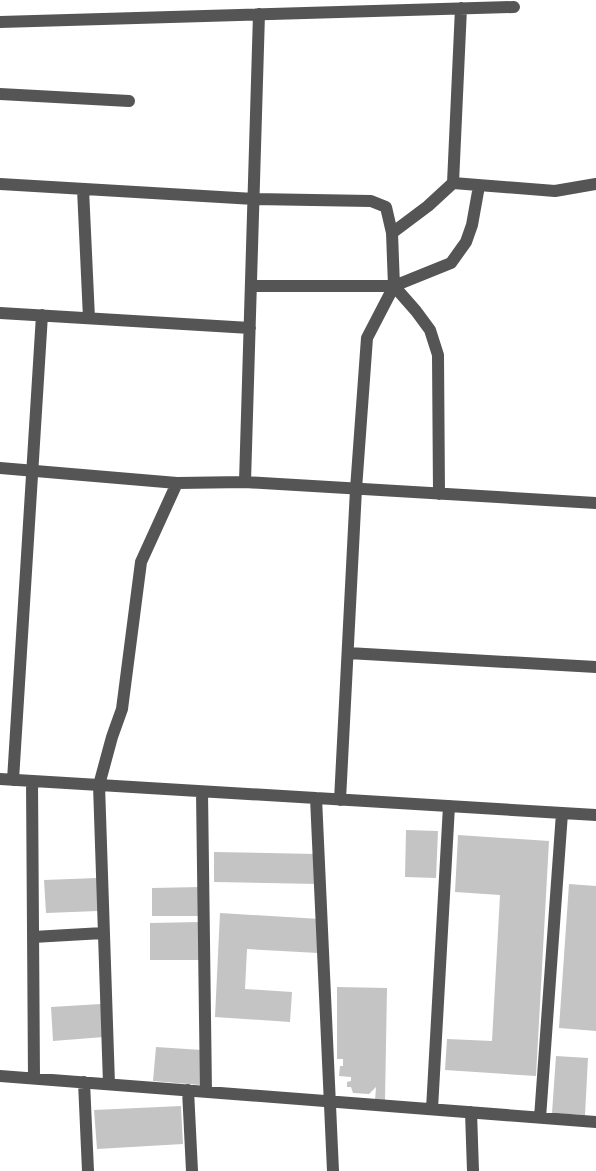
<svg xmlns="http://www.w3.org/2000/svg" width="596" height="1171" font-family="Ubuntu,sans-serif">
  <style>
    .building { fill: #c4c4c4 }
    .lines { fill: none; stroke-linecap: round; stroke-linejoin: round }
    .minor { stroke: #555; stroke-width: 12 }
  </style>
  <rect width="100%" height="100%" fill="#fff"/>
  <!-- building -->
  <path class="building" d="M406 830 438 831 436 878 405 877Z
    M458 835 549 841 536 1076 445 1070 447 1039 492 1041 500 895 455 892Z
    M214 852 317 854V884L214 882Z
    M97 878 98 911 46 913 44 880Z
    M569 884 596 886V1031L559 1028Z
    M201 887 202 916H152V888Z
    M220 913 320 919 318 953 247 949 245 989 292 992 290 1022 215 1017Z
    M201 922 202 960H150V923Z
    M337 987 387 988 385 1101H375L376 1087 369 1094 353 1093 351 1087H347V1082L351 1081V1077L339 1076 340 1066H343V1059H337Z
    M101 1004 104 1037 53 1041 51 1007Z
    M156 1047 202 1050 200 1085 153 1081Z
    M556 1056 588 1058 585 1115 552 1113Z
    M181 1106 183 1144 97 1149 94 1110Z"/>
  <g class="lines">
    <!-- minor -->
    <path class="minor" d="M461 8 453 183 555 191 596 184
      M0 22 514 7
      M0 94 129 101
      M0 184 254 199 371 201 386 207 392 233 394 286 367 338 356 489 340 800
      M83 189 89 318
      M392 233 428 206 453 183
      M251 286H394
      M0 313 250 328
      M0 468 177 483 245 482 596 503
      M245 482 259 14
      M439 494 438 355 430 330 416 311 394 286 451 263 466 242 472 225 479 186
      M348 653 596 667
      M0 779 596 815
      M13 780 42 315
      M32 781 34 1078
      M202 792 206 1092
      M316 798 333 1171
      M33 937 103 933
      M0 1076 596 1122
      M84 1082 88 1171
      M109 1084 99 785 112 737 122 709 141 562 177 483
      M188 1090 192 1171
      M432 1109 449 806
      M471 1112 473 1171
      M540 1118 562 813"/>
  </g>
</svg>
